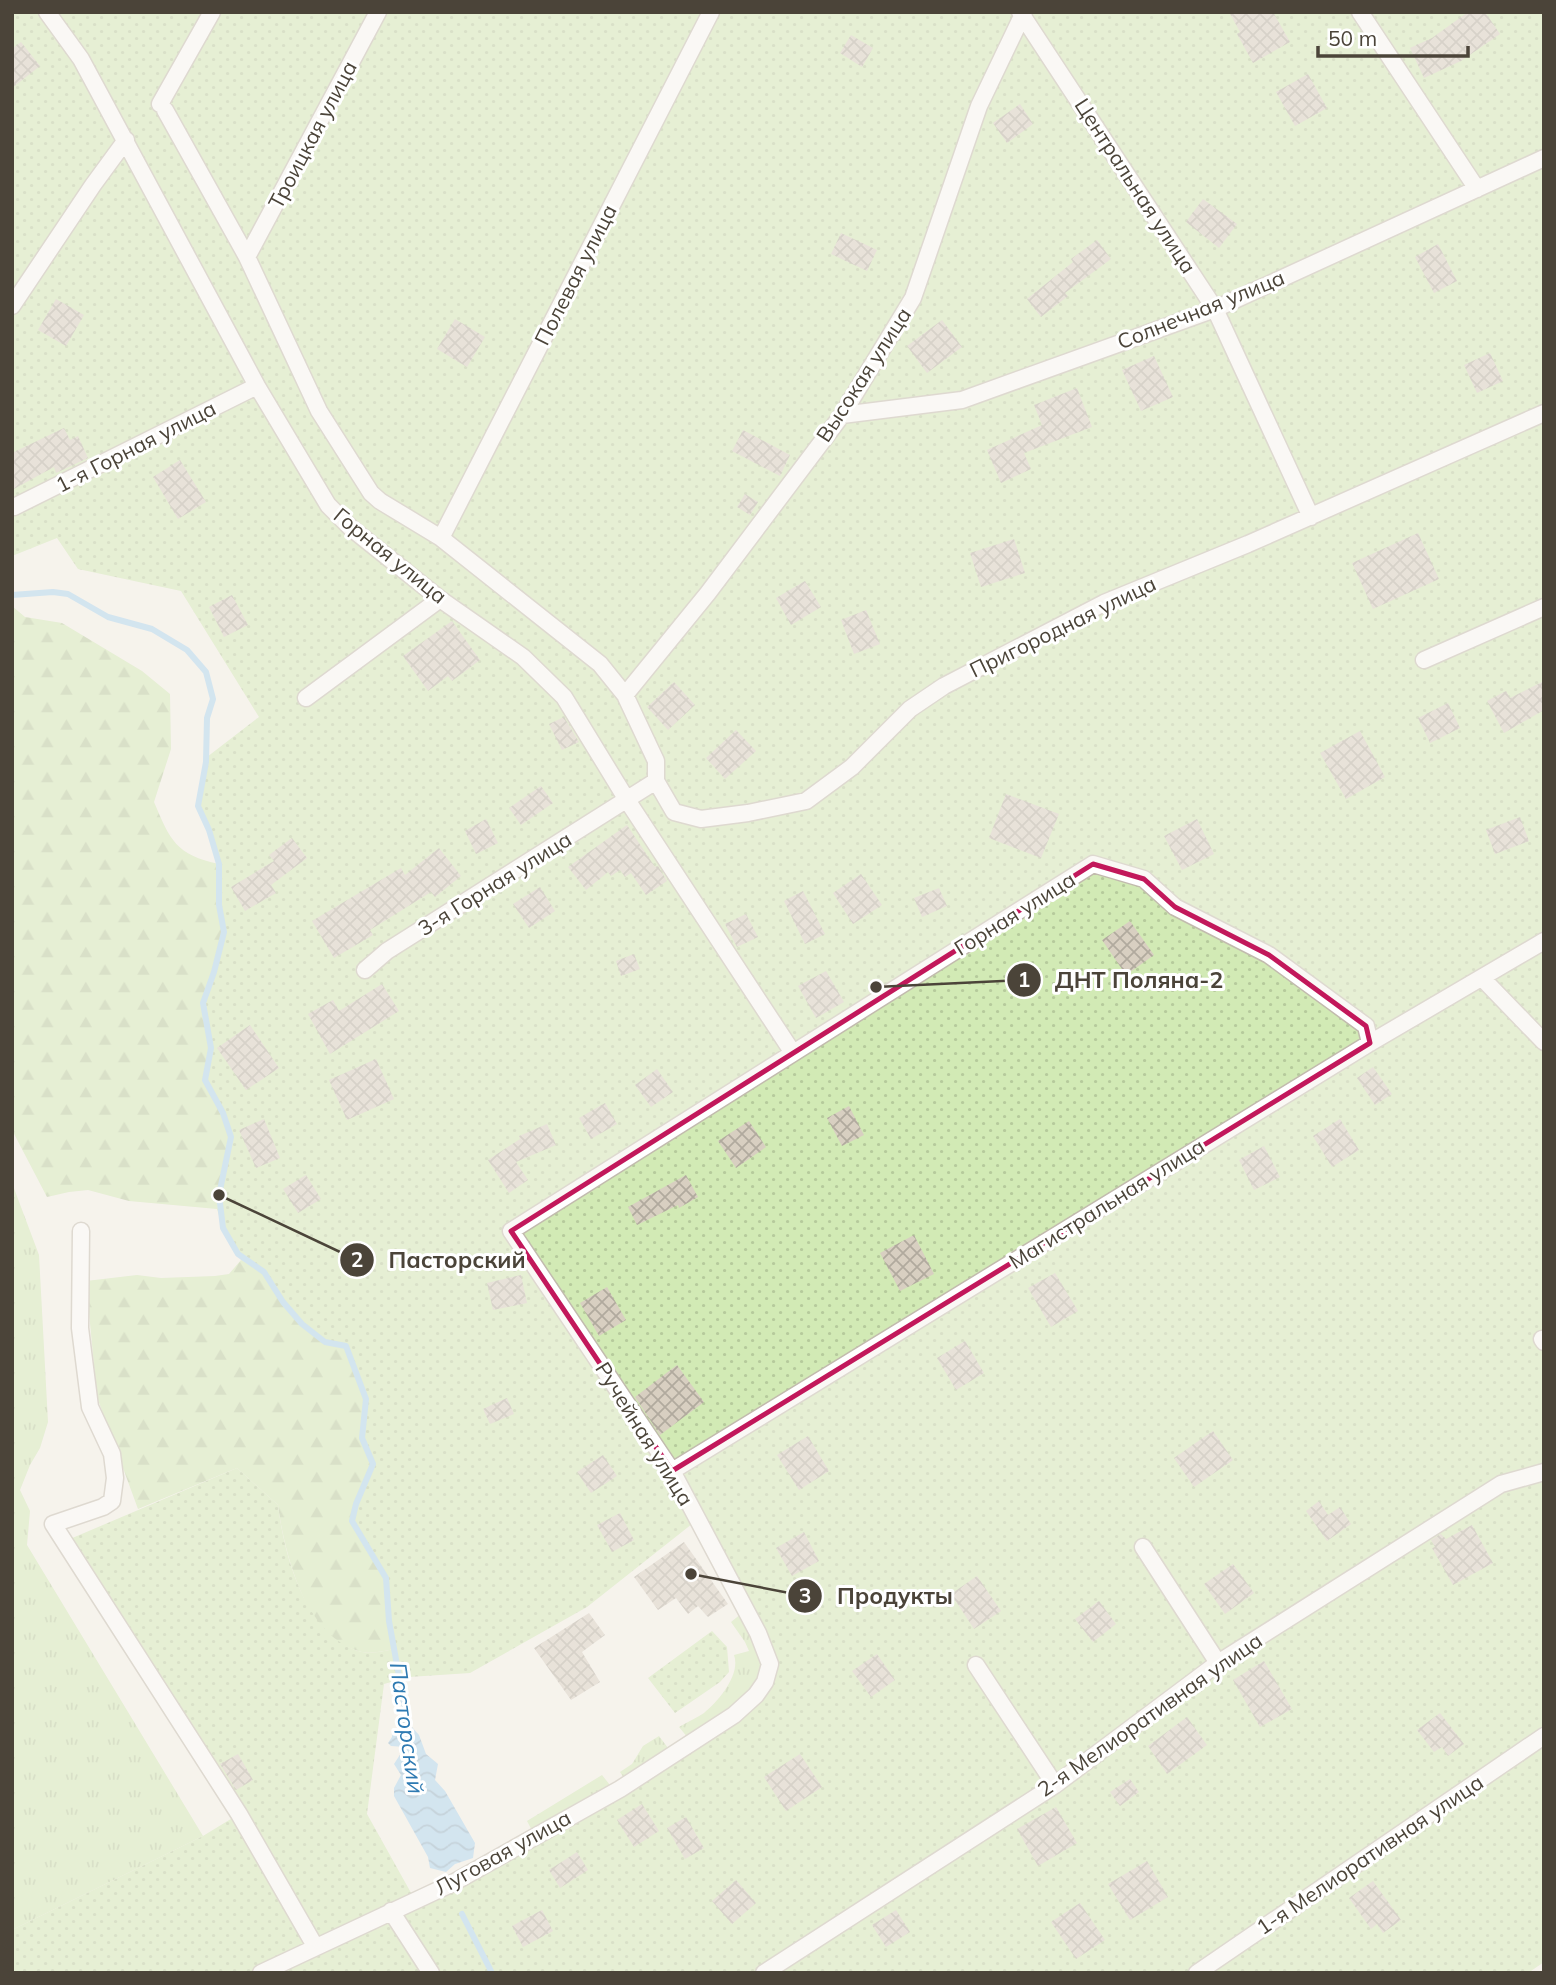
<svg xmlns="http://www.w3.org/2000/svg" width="1556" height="1985" font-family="Mulish,sans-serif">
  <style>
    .grass { fill: url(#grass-tufts) }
    .forest { fill: url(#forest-firs) }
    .park { fill: url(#park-dots); fill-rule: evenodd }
    .water { fill: url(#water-waves) }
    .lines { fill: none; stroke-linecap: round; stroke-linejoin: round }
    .stream { stroke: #a9d4f2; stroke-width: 6 }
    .building { fill: url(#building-cross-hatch) }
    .street-casing { stroke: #c2bbae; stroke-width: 19 }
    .street { stroke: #fff; stroke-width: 16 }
    .marked { fill: none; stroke: #c2185b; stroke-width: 5; stroke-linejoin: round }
    .labels { text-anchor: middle; stroke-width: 6; stroke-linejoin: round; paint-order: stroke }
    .street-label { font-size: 21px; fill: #4b4439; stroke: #fff }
    .water-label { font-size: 23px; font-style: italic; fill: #2e7ab2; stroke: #fff }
    .leader { fill: none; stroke: #4b4439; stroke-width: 2.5 }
    .callout-dot { fill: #4b4439; stroke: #fff; stroke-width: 2.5 }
    .mark-label { font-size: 21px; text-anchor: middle; font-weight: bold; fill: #fff }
    .callout-label { font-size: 23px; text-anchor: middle; font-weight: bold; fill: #4b4439; stroke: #fff; stroke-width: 6; stroke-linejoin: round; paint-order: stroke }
  </style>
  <defs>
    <pattern id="grass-tufts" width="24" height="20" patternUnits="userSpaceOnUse" patternTransform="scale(1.75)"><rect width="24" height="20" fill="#d2eab5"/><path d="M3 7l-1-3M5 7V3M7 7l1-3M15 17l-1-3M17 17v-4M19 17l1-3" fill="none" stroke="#b6ca9c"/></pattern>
    <pattern id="forest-firs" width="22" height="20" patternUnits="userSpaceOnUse" patternTransform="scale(1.75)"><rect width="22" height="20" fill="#d2eab5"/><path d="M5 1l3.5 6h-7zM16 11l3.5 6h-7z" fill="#b6ca9c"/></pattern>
    <pattern id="park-dots" width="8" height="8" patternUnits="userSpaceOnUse" patternTransform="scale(1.75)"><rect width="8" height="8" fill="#d2eab5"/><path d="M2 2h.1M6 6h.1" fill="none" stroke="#b6ca9c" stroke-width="1.8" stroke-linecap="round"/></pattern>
    <pattern id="water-waves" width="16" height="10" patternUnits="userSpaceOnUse" patternTransform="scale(1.75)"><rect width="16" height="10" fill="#a9d4f2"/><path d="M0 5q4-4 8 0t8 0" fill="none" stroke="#8caec5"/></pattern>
    <pattern id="building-cross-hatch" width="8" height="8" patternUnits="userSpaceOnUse" patternTransform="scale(1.75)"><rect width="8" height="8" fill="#d8cfc1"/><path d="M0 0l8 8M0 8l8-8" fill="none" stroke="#b1aa9e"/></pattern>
  </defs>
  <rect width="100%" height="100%" fill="#f6f3ec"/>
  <!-- grass -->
  <path class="grass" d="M12 1183 39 1255 48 1422 40 1448 30 1465 20 1490 30 1511 27 1545 203 1836 12 1930Z
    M747 1609 758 1633 765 1682 693 1744 679 1727C687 1722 697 1718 704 1713 719 1701 741 1674 734 1655L749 1651 745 1642 731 1622Z
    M659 1736 674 1756 629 1786 620 1772 632 1764 643 1746Z
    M602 1775 617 1794 536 1838 527 1821Z"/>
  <!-- forest -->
  <path class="forest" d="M12 606 25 617 62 623 142 671 170 694 171 749 154 802C170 840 176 855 219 864V902L224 932 214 971 203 1003 211 1048 205 1080 231 1137 217 1209 129 1201 88 1190 69 1192 47 1197 12 1130Z
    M241 1260 264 1272 281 1299 346 1346 366 1399 363 1441 373 1464 352 1521 386 1578 389 1621 394 1649C384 1651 371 1654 362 1652 353 1650 339 1644 332 1638 300 1611 283 1545 278 1505L237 1468 138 1509 97 1397 86 1281 137 1275 161 1278 215 1276 229 1274Z"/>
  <!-- park -->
  <path class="park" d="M12 12H1544V1962L1528 1973H12V1930L203 1836 239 1814 70 1539 237 1468 278 1505C284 1555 306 1638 362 1652 371 1654 385 1651 394 1649L389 1621 386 1578 352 1521 373 1464 363 1441 366 1399 346 1346 325 1342 281 1299 264 1272 241 1260 223 1228 217 1209 231 1137 205 1080 211 1048 203 1003 214 971 224 932 219 902V864L198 806 207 757 259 717 181 591 78 569 57 538 12 556ZM697 1520 770 1664 734 1715 415 1900 367 1814 384 1684 409 1677 470 1673 587 1607Z
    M712 1631 727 1647 729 1672 720 1682 675 1713 648 1678Z"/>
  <!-- water -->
  <path class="water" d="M401 1713 407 1715 411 1726 419 1735 426 1754 438 1764 435 1780 445 1791 475 1843 473 1858 455 1864 446 1872 430 1868 428 1857 394 1796V1788L401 1775 394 1764 405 1747 391 1746 388 1743 392 1737V1732L402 1725Z"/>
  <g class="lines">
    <!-- stream -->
    <path class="stream" d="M12 595 53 592 68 594 108 617 152 629 187 650 206 672 213 699 207 718 206 762 198 806 209 830 219 864V905L224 932 214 972 203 1003 211 1048 205 1080 223 1113 231 1137 219 1195 223 1228 238 1254 264 1272 283 1302 302 1324 325 1342 346 1346 366 1399 362 1438 373 1464 356 1504 352 1521 386 1578 389 1621 407 1720
      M462 1914 492 1973"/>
  </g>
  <!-- building -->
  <path class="building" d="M1229 12H1273L1290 42 1253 63 1237 34 1240 32Z
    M1468 12H1485L1500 34 1461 61 1424 78 1410 48 1432 38Z
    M851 35 873 48 862 67 840 53Z
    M21 42 40 66 12 88V49Z
    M1308 74 1327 108 1295 126 1276 92Z
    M1020 104 1033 124 1007 143 993 123Z
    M1203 199 1237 224 1219 248 1186 222Z
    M841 233 877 250 867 271 831 254Z
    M1097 240 1111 259 1065 293 1068 296 1041 317 1027 299 1073 262 1071 259Z
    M1438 244 1457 281 1434 293 1415 257Z
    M56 299 84 315 66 346 38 330Z
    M455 319 485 337 467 367 437 349Z
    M942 320 962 347 927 373 907 346Z
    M1490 353 1503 381 1477 393 1464 365Z
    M1154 356 1173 397 1141 411 1122 370Z
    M1077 388 1092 427 1024 453 1031 469 1001 483 987 450 1042 425 1034 405Z
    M64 428 70 440 78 436 88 458 56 473 54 467 12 490V453Z
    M743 430 790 455 780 476 732 451Z
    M180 460 206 502 178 519 153 477Z
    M745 494 758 502 750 515 737 507Z
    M1418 533 1439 579 1373 609 1352 563Z
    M1014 539 1025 573 981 587 970 553Z
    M805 581 821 607 791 625 776 598Z
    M232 595 248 625 224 637 209 607Z
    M866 610 880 644 854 654 841 620Z
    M452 621 480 660 452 681 448 676 428 691 403 656Z
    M1544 681V710L1504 733 1487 701 1506 691 1510 698Z
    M674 682 695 705 668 730 647 707Z
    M1448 703 1460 728 1430 743 1418 718Z
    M564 717 579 742 562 750 549 724Z
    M736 730 756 751 725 779 706 758Z
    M1360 731 1385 777 1346 799 1320 753Z
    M541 786 553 803 521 825 509 808Z
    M1006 794 1059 814 1041 858 989 838Z
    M1520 817 1529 841 1495 854 1486 830Z
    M486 819 498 843 476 854 465 831Z
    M1197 819 1214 854 1182 870 1164 836Z
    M627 825 655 867 658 866 667 881 646 895 631 873 625 877 620 870 611 876 608 872 586 890 568 867Z
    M292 838 307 858 271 885 276 893 245 911 231 887 274 861 269 855Z
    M439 848 461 876 435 897 431 892 370 930 373 935 334 958 312 921 401 868 405 875Z
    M861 874 882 905 853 924 833 893Z
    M540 887 555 911 529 928 513 904Z
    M939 888 947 906 922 917 914 898Z
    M803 891 825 934 805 944 784 901Z
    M746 914 758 937 737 947 725 924Z
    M1130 921 1154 955 1126 975 1102 940Z
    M634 954 640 969 621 976 616 961Z
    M826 971 844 1002 816 1018 798 986Z
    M382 984 399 1011 330 1054 308 1014 333 1000 339 1011Z
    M250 1025 279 1068 246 1090 217 1048Z
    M376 1059 394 1099 347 1120 329 1080Z
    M1373 1067 1392 1094 1375 1105 1357 1078Z
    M657 1069 673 1092 651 1107 635 1085Z
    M605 1103 617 1124 591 1139 579 1118Z
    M849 1106 864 1135 842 1146 827 1118Z
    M264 1119 280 1158 256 1168 239 1130Z
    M1340 1119 1359 1150 1332 1167 1313 1136Z
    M749 1121 766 1147 736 1168 718 1141Z
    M547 1124 556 1145 516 1162 528 1180 509 1193 488 1160 520 1139 519 1136Z
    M1264 1146 1280 1177 1254 1190 1239 1160Z
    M306 1175 321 1199 298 1213 283 1189Z
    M686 1175 698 1197 679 1208 678 1205 637 1225 628 1207Z
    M914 1235 934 1274 900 1291 880 1253Z
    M1055 1273 1078 1311 1051 1327 1028 1288Z
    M521 1275 527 1303 493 1310 487 1283Z
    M607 1287 626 1320 599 1336 580 1303Z
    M965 1341 984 1373 956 1390 937 1358Z
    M677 1365 704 1402 660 1435 635 1397Z
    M507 1398 514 1414 490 1424 483 1409Z
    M1213 1431 1233 1460 1194 1487 1174 1458Z
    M808 1436 829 1471 799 1490 777 1455Z
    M603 1455 617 1476 591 1493 577 1472Z
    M1319 1501 1328 1515 1340 1507 1351 1524 1327 1541 1306 1511Z
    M620 1513 634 1540 612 1552 597 1525Z
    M1472 1525 1493 1563 1453 1585 1432 1548 1435 1547 1431 1540 1441 1534 1446 1539Z
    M804 1532 819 1561 792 1576 776 1548Z
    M684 1542 728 1604 708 1617 698 1606 688 1614 676 1598 658 1610 634 1577Z
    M1233 1564 1254 1593 1225 1614 1204 1584Z
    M977 1576 1001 1611 974 1629 951 1594Z
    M1099 1601 1116 1624 1093 1642 1075 1619Z
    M589 1613 605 1635 582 1652 600 1682 571 1700 534 1648Z
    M877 1654 895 1680 871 1697 852 1671Z
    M1264 1661 1292 1709 1260 1727 1233 1680Z
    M1440 1713 1464 1744 1448 1756 1442 1747 1434 1752 1417 1730Z
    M1187 1717 1207 1745 1167 1774 1148 1746Z
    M238 1754 253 1780 236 1790 220 1764Z
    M800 1754 822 1787 786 1811 764 1777Z
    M1130 1779 1139 1792 1120 1806 1110 1792Z
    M642 1804 659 1831 634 1847 617 1820Z
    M1056 1807 1077 1843 1038 1866 1017 1829Z
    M686 1817 704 1848 685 1859 667 1828Z
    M577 1852 588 1870 560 1888 549 1870Z
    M1147 1861 1168 1897 1130 1920 1108 1884Z
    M736 1880 756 1903 732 1924 712 1901Z
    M1373 1881 1401 1920 1383 1933 1377 1924 1371 1929 1349 1898Z
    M1080 1903 1105 1940 1076 1959 1051 1922Z
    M542 1910 553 1931 523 1947 512 1926Z
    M896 1910 910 1932 886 1947 872 1925Z"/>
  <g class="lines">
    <!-- street casing -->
    <g class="street-casing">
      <path id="street" d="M47 12 81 59 257 386 328 505 351 528 440 599 523 657 564 697 627 800 793 1053
        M1020 12 1215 309 1311 517
        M1360 12 1477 189
        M160 104 212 12
        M165 110 247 257 319 411 371 493 380 501 441 538 600 664 625 695 656 761V781L387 951 365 970
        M247 257 378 12
        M12 306 93 185 126 140
        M842 415 962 400 1215 309 1544 158
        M14 507 257 386
        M441 538 711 12
        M1424 660 1544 607
        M625 695 708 593 842 415 913 298 979 106 1024 12
        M306 698 440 599
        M656 781 674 812 701 819 748 813 806 801 852 767 910 709 944 686 1104 603 1248 544 1544 413
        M1483 979 1544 1042
        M81 1231 80 1328 90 1407 112 1454 115 1478 112 1501 103 1507 53 1524 239 1814 315 1946
        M1542 1339 1544 1342
        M672 1471 1370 1043 1544 941
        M1143 1547 1218 1663
        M976 1665 1055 1785
        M391 1911 431 1973
        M261 1973 451 1884 620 1789 734 1715 756 1695 765 1682 770 1664 758 1633 672 1471 511 1231 1093 864 1144 879 1175 907 1269 955 1366 1026 1370 1043
        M764 1973 1055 1785 1218 1663 1501 1484 1544 1472
        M1197 1973 1544 1736"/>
    </g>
    <!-- street -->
    <use href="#street" class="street"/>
  </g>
  <!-- marked area -->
  <path d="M0 0H1556V1985H0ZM1093 864 1144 879 1175 907 1269 955 1366 1026 1370 1043 672 1471 511 1231Z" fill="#f6f3ec" fill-opacity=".55" fill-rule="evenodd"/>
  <path class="marked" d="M1093 864 1144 879 1175 907 1269 955 1366 1026 1370 1043 672 1471 511 1231Z"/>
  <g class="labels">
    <!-- street labels -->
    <g class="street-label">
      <text transform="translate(313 135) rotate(-62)" y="7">Троицкая улица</text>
      <text transform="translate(1135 186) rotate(57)" y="7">Центральная улица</text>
      <text transform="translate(576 275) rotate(-63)" y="7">Полевая улица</text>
      <text transform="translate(1201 310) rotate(-22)" y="7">Солнечная улица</text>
      <text transform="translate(864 375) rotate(-57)" y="7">Высокая улица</text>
      <text transform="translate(136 447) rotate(-27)" y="7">1-я Горная улица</text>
      <text transform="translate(390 556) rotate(39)" y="7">Горная улица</text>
      <text transform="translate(1063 627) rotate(-26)" y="7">Пригородная улица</text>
      <text transform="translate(495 884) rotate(-32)" y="7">3-я Горная улица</text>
      <text transform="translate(1015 914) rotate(-32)" y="7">Горная улица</text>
      <text transform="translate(1107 1204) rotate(-32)" y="7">Магистральная улица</text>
      <text transform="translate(644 1434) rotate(58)" y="7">Ручейная улица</text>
      <text transform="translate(1150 1715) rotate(-35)" y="7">2-я Мелиоративная улица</text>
      <text transform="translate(503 1853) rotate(-29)" y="7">Луговая улица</text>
      <text transform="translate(1370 1855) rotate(-34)" y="7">1-я Мелиоративная улица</text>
    </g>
    <!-- water labels -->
    <g class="water-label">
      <text transform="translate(407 1728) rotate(82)" y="8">Пасторский</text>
    </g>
  </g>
  <!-- callouts -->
  <path class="leader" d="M876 987L1024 980M219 1195L357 1260M691 1574L805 1596"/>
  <g class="callout-dot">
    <circle cx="876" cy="987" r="7"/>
    <circle cx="219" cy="1195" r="7"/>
    <circle cx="691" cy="1574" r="7"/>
    <circle cx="1024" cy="980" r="18"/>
    <circle cx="357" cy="1260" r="18"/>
    <circle cx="805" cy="1596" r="18"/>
  </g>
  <g class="mark-label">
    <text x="1024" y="987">1</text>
    <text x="357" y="1267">2</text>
    <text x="805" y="1603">3</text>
  </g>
  <g class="callout-label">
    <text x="1139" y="988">ДНТ Поляна-2</text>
    <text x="457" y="1268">Пасторский</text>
    <text x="895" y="1604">Продукты</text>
  </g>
  <!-- border -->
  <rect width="1556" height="1985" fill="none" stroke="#4b4439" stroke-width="28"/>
  <!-- scale -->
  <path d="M1318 46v10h150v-10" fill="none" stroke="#4b4439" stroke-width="3.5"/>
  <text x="1328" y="46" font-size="21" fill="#4b4439" stroke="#ffffff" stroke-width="5" paint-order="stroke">50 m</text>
</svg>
